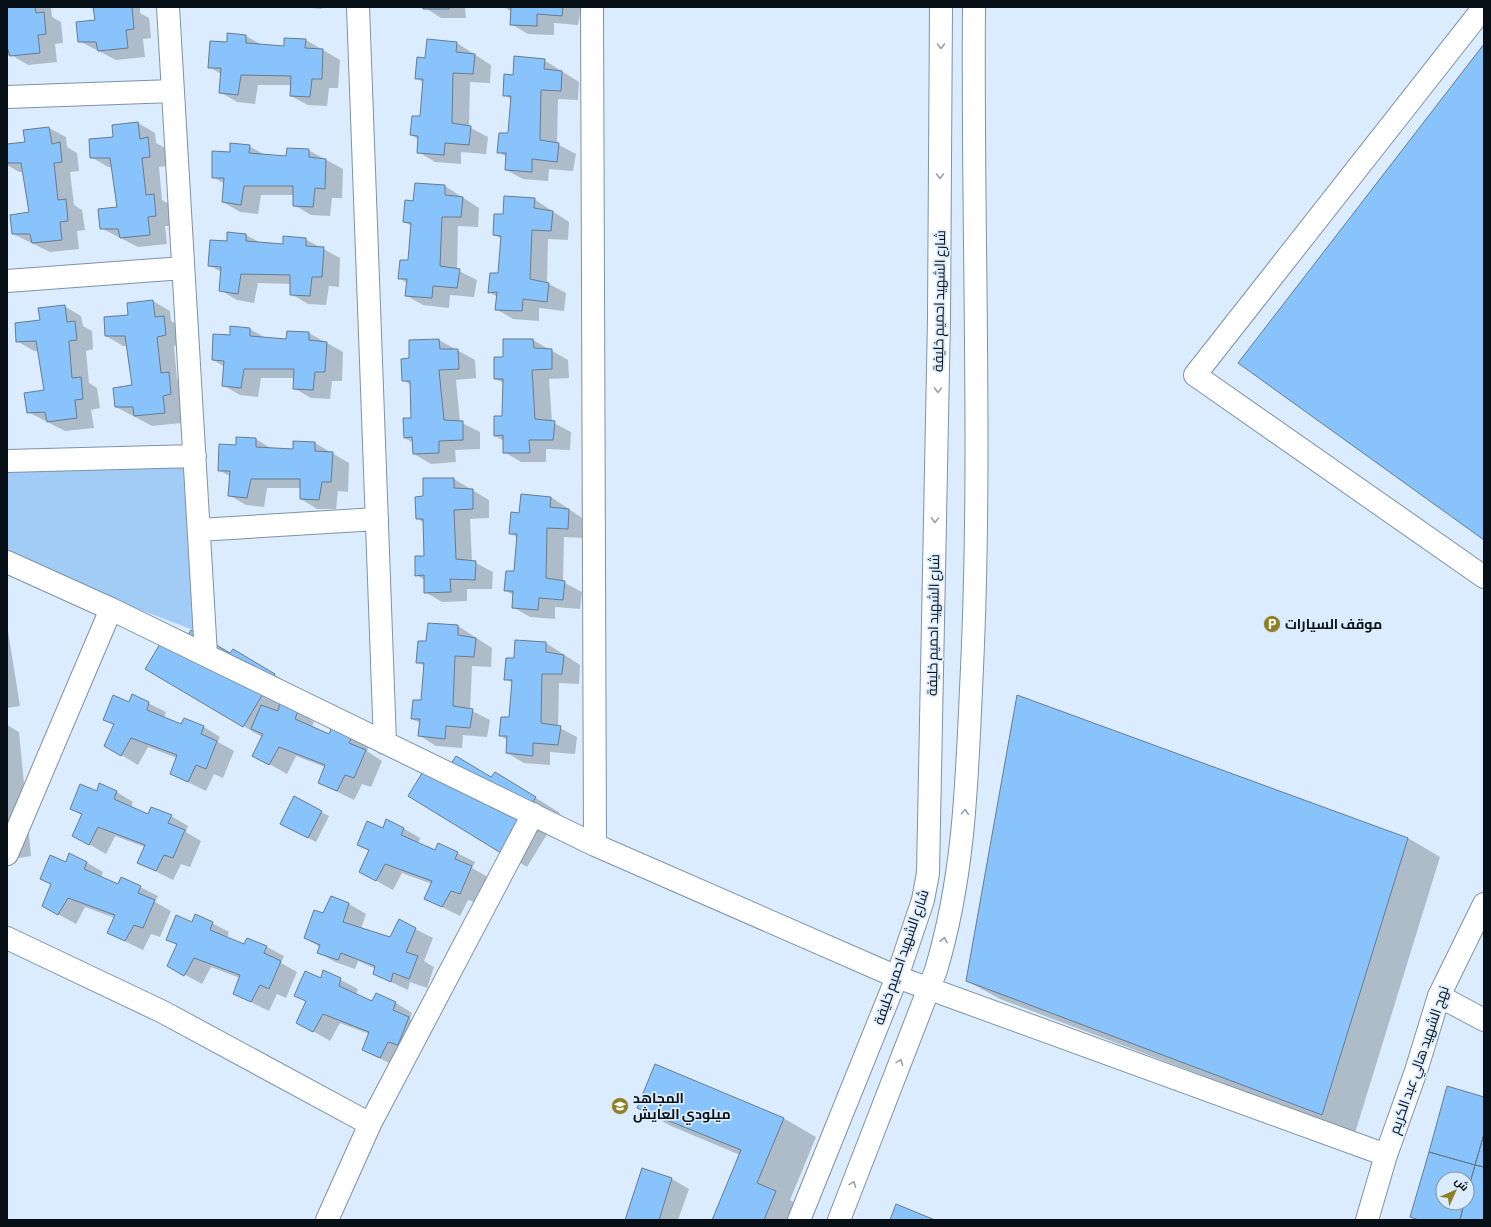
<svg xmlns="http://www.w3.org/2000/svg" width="1491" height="1227" font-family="'Sofia Sans Condensed',Cairo,sans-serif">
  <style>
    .green { fill: #a1ccf6 }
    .shadow { fill: #0003 }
    .building { fill: #88c3fb; stroke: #677b8f }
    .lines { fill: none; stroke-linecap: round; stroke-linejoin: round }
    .street-casing { stroke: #7e92a7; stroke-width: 24 }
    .secondary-casing { stroke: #7e92a7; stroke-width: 24 }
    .street { stroke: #fff; stroke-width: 22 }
    .secondary { stroke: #fff; stroke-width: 22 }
    .oneway { stroke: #9c9fa2 }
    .labels { text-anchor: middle; stroke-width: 3.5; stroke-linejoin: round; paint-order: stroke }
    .street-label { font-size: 14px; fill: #081017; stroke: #daecfd }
    .poi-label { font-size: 14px; font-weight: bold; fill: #081017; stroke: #daecfd; text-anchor: start }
  </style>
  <rect width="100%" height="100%" fill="#daecfd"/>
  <!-- green -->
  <path class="green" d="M7 462 186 463 196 631 7 559Z"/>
  <!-- shadow -->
  <path class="shadow" d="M7 7H51L52 17 61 22 63 43 55 44 57 62 28 65 13 56H7Z
    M94 7H140V13L149 18 151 38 143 39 145 57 116 60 79 41 97 21Z
    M301 7H322L321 9Z
    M424 7H465L466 18H441Z
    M504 7H579L581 8 578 25 554 23V35L528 34 511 24 512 12Z
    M246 36 262 45 285 47 306 40 340 60 338 88H329L327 106 308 105 291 96V85H258L255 104 237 102 220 92 221 74 209 67 228 43Z
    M457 43 491 65 490 83 470 82 469 127 488 137 486 154 461 152V164L435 162 418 152 419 140 411 135 421 117 424 83 416 78 426 59Z
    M544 60 579 82 578 100 558 99 557 144 576 154 573 171 549 169 548 181 523 179 506 170 507 157 498 152 509 134 512 100 504 95 514 76Z
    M138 123 155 133 156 143 165 148 167 166 159 167 162 200 171 205 173 226H165L167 244 138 247 101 228 118 208 112 167H108L91 157 114 137Z
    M49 128 66 137 67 147 77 153 79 171 70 172 74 205 82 210 85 230 77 231 79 249 50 252 13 234 30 213 24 172H19L7 165V145L26 143Z
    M249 146 265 155 287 157 308 150 343 169 342 198H332L330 216 311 215 294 205V195H261L258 214 240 212 223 202 225 184 213 177 231 153Z
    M445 186 479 208 478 227 458 226 457 270 477 280 474 297 450 295 449 308 423 305 407 296V283L399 278 409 261 412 226 404 222 414 202Z
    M534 199 569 222 568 240 548 239 547 283 566 293 564 311 539 308V321L513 319 496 309 497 297 489 292 499 274 502 239 494 235 504 215Z
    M246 235 261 243 284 245 305 239 340 258 339 287 329 286 326 305 308 304 291 294V284L258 283 254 303 237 300 220 290 221 272 209 265 228 242Z
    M153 301 170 311 171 321 180 326 182 344 174 346 177 379 186 383 188 404 180 405 182 423 152 426 116 407 133 386 127 346H123L106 336 129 316Z
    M64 306 81 316 83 326 92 331 93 349 86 351 89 383 97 388 100 408 91 410 94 428 65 431 28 412 45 391 38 351H34L17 341 41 321Z
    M250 329 266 338 287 340 309 333 343 352 342 381H332L330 399 311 398 294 388V378H261L258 397 240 395 223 385 225 367 213 360 232 336Z
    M439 340 475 360 476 378 456 380 460 422 480 432V449L455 450 456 462 431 464 414 454 413 443 405 438 412 419 411 385 403 380 410 359Z
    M533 340 568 360 569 378 549 379 552 422 571 432 570 450 546 449V462H521L504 452V441L495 436 503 417 504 383 495 379 504 358Z
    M256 439 272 449 294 450 315 443 349 463 348 492 338 491 336 509H317L301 499V488H267L264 507 246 505 229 495 231 477 219 470 238 447Z
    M454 479 489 500V518L470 519 472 561 493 572 492 589H467V601L442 602 425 592V580L416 575 425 557 424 523 417 518 424 497Z
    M551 497 585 520 584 538 564 537 563 582 582 592 580 609 555 607V619L530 617 513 607V595L505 590 515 572 518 538 510 533 520 514Z
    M7 625 20 706 7 708Z
    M458 626 492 648 491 667 472 666 470 710 490 720 487 737 463 735 462 748 436 746 420 736V723L412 719 422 701 425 666 417 662 427 642Z
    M546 643 580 665 579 684 559 683 558 727 577 737 575 754 550 752V765L524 763 507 753 508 740 500 736 510 718 513 683 505 679 515 659Z
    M231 654 258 665 299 689 298 712 314 722 312 727 330 735 332 728 369 746 367 751 382 761 371 787 362 784 354 800 319 783 325 767 296 756 287 774 271 765 254 756 262 737 146 669Z
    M132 695 166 712 164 718 181 726 204 727 220 737 218 742 234 751 223 778 214 774 206 791 171 774 177 758 148 747 138 765 106 746 115 726 104 719 130 703Z
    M7 725 19 732 31 856 7 860Z
    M492 778 520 788 560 813 527 867 502 852Z
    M117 792 133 802 131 808 149 815 171 816 188 826 186 832 201 841 190 867 181 864 173 880 139 863 145 847 115 836 106 854 73 835 82 815 72 809 97 793Z
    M321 812 329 816 316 842 289 828Z
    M403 828 420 838 418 844 435 852 439 844 475 862 472 868 488 877 477 903 468 900 460 916 425 899 432 884 402 873 393 890 360 872 369 851 358 845 384 829Z
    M1408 838 1440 857 1355 1133 1000 999 967 981Z
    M86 862 103 872 101 878 118 885 122 878 158 896 155 902 171 911 160 937 151 934 143 950 108 933 115 918 85 907 76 924 43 906 52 885 41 879 67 863Z
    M331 897 349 904 366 914 361 929 391 938 399 921 433 938 424 961 434 967 427 988 410 982 408 990 374 974 376 969 358 961 355 969 335 962 318 952 320 947 305 938 324 914Z
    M193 923H212L229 932 227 938 244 946 247 939 267 947 284 956 281 963 297 972 286 998 277 994 269 1011 234 994 240 978 211 967 202 984 169 966 178 946 167 939Z
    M324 971 358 989 356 995 373 1002 396 1003 412 1013 410 1019 426 1028 397 1067 363 1050 369 1034 340 1023 330 1041 297 1022 307 1002 296 995 322 980Z
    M638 1108 783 1118 816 1137 790 1200 808 1210 804 1220H713L740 1155 671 1126Z
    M672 1179 689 1189 678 1220H626Z"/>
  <!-- building -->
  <path class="building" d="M7 7H35L36 13 44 12 46 34 38 35 40 53 10 56 7 47Z
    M93 7H132L134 29 126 30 128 48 98 51 96 42H78L76 22 95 20Z
    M423 7H449V9H423Z
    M511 7H563L562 16 537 14V26L510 25Z
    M227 33 246 35V43L284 46V38L306 39 305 48 323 49 322 79H312L310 97 290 96 291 76 241 75 238 95 219 93 221 68H208L210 41 227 42Z
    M427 39 457 42 456 52 475 54 473 74 453 73 452 123 471 126 469 145 445 143 444 155 417 153 418 136 410 135 412 116H420L423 79H415L417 57 425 58Z
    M1484 44V540L1238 363Z
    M514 56 545 59 544 69 562 71 561 91 541 90 540 140 559 143 557 162 532 159V172L505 170 506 153H497L499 133H508L511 96H503L504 74 513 75Z
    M138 122 140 139 148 137 150 157 142 158 146 195 154 194 156 216 148 217 150 235 120 238 118 229H100L98 209 117 207 110 158H90L89 139 113 137 112 125Z
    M49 127 52 144 60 142 62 162 54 163 58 200 66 199 68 221 60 222 62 240 32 243 30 234H12L10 215 29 212 21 163H7V144L25 142 23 130Z
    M230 143 250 145 249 153 286 156 287 148 309 149V157L326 159 325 189 315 188 313 207 293 206V186H244L241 205 222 202 224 178H212V151L230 152Z
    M415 183 445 185V195L463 197 461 217H442L440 266 460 269 457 288 433 286 432 298 405 296 407 279H398L400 260H408L411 223 403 222 405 200 413 201Z
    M504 196 535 198 534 208 553 211 551 231 532 230 530 279 549 283 547 302 523 299 522 311 495 310 497 292 488 293 490 273H498L501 236 493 235 494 214H503Z
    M227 232 246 234V241L283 244V236L306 238V246L324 247 322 277H312L310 296 290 295V275L241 274 238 294 219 291 221 267 208 266 210 240 227 241Z
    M153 300 155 317 164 316 166 335 157 337 161 373 169 372 171 394 163 396 165 413 134 416 133 407H115L113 388 132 385 125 336H105L104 317 128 315 127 303Z
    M65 305 67 322 75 321 77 340 69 341 72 378 81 377 83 399 75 400 77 418 47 422 45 412 27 413 24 393 44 390 36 341 16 342 15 323 40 320 38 308Z
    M230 326 250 328V336L286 339 287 331 309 332V340L327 342 325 372H315L313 390 293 389 294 369H244L241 388 222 386 224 361 212 360 213 334 230 335Z
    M439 339 440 349H458L459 369 439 370 444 420 463 421V440L439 441V453L413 454 412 437 404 438 403 418H411L410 381H402L401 359 409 358V340Z
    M503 339H533L534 348 552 349V369L532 370 535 419 555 421 553 440H529L530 453H503V435L494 436V416H502L503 379H494V357H503Z
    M236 437 256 438V447L293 449V441L315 442V451L333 452 331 482H322L319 500 300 499V479H251L247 498 228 496 230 471H218L219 444 236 445Z
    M423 478H454V488L473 489V509L454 510 456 559 476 561 475 580 450 579 451 592 424 593V575L415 576V556H424L423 519H416L415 497 423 496Z
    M521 494 551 497 550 507 569 509 568 529 547 528 546 578 565 581 563 600 539 598 538 610 512 608 513 591H504L506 571H514L517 534H509L511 512 519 513Z
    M428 623 458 625V635L476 638 474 657 455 656 453 706 473 709 470 728 446 726 445 739 418 736 420 719H411L413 700H421L424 663H416L418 641H426Z
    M191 630 230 653 233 649 275 674 243 727 145 669 163 639 180 649Z
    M515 640 546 642V652L564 655 562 674H542L541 723 561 726 558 745 533 743V756L506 753 507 736H499L501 717H509L512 680H504L506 658H514Z
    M132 694 149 702 147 710 181 724 184 718 204 726 201 734 217 741 206 769 196 765 188 782 170 774 177 755 131 738 121 756 104 746 114 724 103 720 113 695 129 702Z
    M1017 695 1408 838 1322 1115 966 981Z
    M280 703 298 711 295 719 329 734 332 727 353 735 349 743 366 750 354 778 345 775 337 791 318 783 325 765 279 747 269 765 252 756 263 734 251 729 261 705 278 711Z
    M456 756 491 777 495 772 536 797 501 853 408 796 427 765 444 775Z
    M99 783 117 791 114 799 148 814 151 807 172 815 168 823 185 830 173 858 164 855 156 871 137 863 145 845 98 827 89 845 72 836 82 814 70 809 80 784 97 791Z
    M294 796 322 811 308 838 280 824Z
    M386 819 404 828 401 835 435 850 438 843 458 852 455 859 472 866 460 894 451 891 442 907 424 899 432 881 385 864 376 881 359 872 369 850 357 845 367 821 383 828Z
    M69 853 87 862 84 869 118 884 121 877 141 886 138 893 155 900 143 928 134 925 125 941 107 933 115 915 68 898 58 915 42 906 51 884 40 879 50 855 66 862Z
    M331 896 349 903 343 922 390 937 399 919 416 928 406 952 418 956 409 979 393 973 391 982 373 974 375 966 341 953 338 960 317 953 320 945 304 938 314 910 323 913Z
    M195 914 213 922 210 930 244 944 247 938 267 946 264 953 281 961 269 989 260 985 251 1002 233 994 240 975 194 958 184 976 167 966 177 944 166 940 176 915 192 922Z
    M323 970 341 978 339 986 372 1001 376 993 396 1002 393 1010 409 1017 398 1045 388 1042 380 1058 362 1050 369 1032 323 1014 313 1032 296 1023 306 1001 294 996 305 971 321 978Z
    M655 1064 784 1118 757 1183 776 1191 764 1220H712L741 1150 637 1108Z
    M1447 1086 1484 1097V1134L1475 1165 1429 1152Z
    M1484 1134V1167L1475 1165Z
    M1429 1152 1475 1165 1467 1194V1179H1443V1203H1464L1460 1220H1419L1410 1217Z
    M1475 1165 1484 1167V1220H1460L1464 1203H1467V1194Z
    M642 1168 672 1178 659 1220H625Z
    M896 1204 935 1220H890Z"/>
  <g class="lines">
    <!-- street casing -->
    <g class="street-casing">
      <path id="street" d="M168 7 206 655
        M358 7 385 743
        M592 7 595 845
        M1484 7 1195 375 1484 577
        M7 97 173 91
        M7 281 183 268
        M7 461 195 456
        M199 530 377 519
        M7 562 111 609 595 845 897 977 1386 1155
        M7 854 111 609
        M7 938 163 1012 370 1124
        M1439 996 1484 1020
        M327 1220 370 1124 533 814
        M799 1220 897 977 923 900 928 873 939 318 941 7
        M839 1220 936 970C966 870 967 771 972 668 982 448 972 227 974 7"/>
    </g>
    <!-- secondary casing -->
    <g class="secondary-casing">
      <path id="secondary" d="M1367 1220 1386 1155 1416 1071 1439 996 1484 904"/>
    </g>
    <!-- street -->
    <use href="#street" class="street"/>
    <!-- secondary -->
    <use href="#secondary" class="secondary"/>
  </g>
  <!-- one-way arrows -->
  <defs><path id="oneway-chevron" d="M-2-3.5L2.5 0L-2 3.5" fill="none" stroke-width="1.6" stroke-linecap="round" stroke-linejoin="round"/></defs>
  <g class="oneway">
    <use href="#oneway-chevron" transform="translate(941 46) rotate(90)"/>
    <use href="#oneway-chevron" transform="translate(940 176) rotate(90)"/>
    <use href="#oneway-chevron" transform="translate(938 390) rotate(91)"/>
    <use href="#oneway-chevron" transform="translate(935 520) rotate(91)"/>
    <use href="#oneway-chevron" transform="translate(965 812) rotate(-87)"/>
    <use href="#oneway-chevron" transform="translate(944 940) rotate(-78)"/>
    <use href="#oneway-chevron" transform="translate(900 1062) rotate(-69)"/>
    <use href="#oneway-chevron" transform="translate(853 1184) rotate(-69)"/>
  </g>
  <!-- icons -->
  <defs>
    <g id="parking-disc" transform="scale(0.9)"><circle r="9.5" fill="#907f25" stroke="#daecfd"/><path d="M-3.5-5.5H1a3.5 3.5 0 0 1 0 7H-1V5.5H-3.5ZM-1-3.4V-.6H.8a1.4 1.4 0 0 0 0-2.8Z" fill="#fff"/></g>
    <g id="school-disc" transform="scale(0.9)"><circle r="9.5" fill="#907f25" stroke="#daecfd"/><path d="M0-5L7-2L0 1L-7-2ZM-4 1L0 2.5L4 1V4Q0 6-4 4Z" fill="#fff"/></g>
  </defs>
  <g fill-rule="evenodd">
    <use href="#parking-disc" x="1272" y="624"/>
    <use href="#school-disc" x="620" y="1106"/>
  </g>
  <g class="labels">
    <!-- street labels -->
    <g class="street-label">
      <text transform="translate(939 301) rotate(-89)" y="5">شارع الشهيد احميم خليفة</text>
      <text transform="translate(933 625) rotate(-89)" y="5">شارع الشهيد احميم خليفة</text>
      <text transform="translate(901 957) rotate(-71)" y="5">شارع الشهيد احميم خليفة</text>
      <text transform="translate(1419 1060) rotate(-71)" y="5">نهج الشهيد هالي عبد الكريم</text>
    </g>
    <!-- poi labels -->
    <g class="poi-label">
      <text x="1285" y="629">موقف السيارات</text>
      <text x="633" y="1103">المجاهد<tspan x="633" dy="16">ميلودي العايش</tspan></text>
    </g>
  </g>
  <!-- border -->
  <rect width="1491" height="1227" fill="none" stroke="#081017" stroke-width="16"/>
  <!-- north arrow -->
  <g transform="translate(1455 1191) rotate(45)"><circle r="19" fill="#daecfd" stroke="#8694a1"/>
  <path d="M0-3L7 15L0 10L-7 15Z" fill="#907f25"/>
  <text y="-6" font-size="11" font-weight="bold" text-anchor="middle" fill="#081017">ش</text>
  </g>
</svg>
